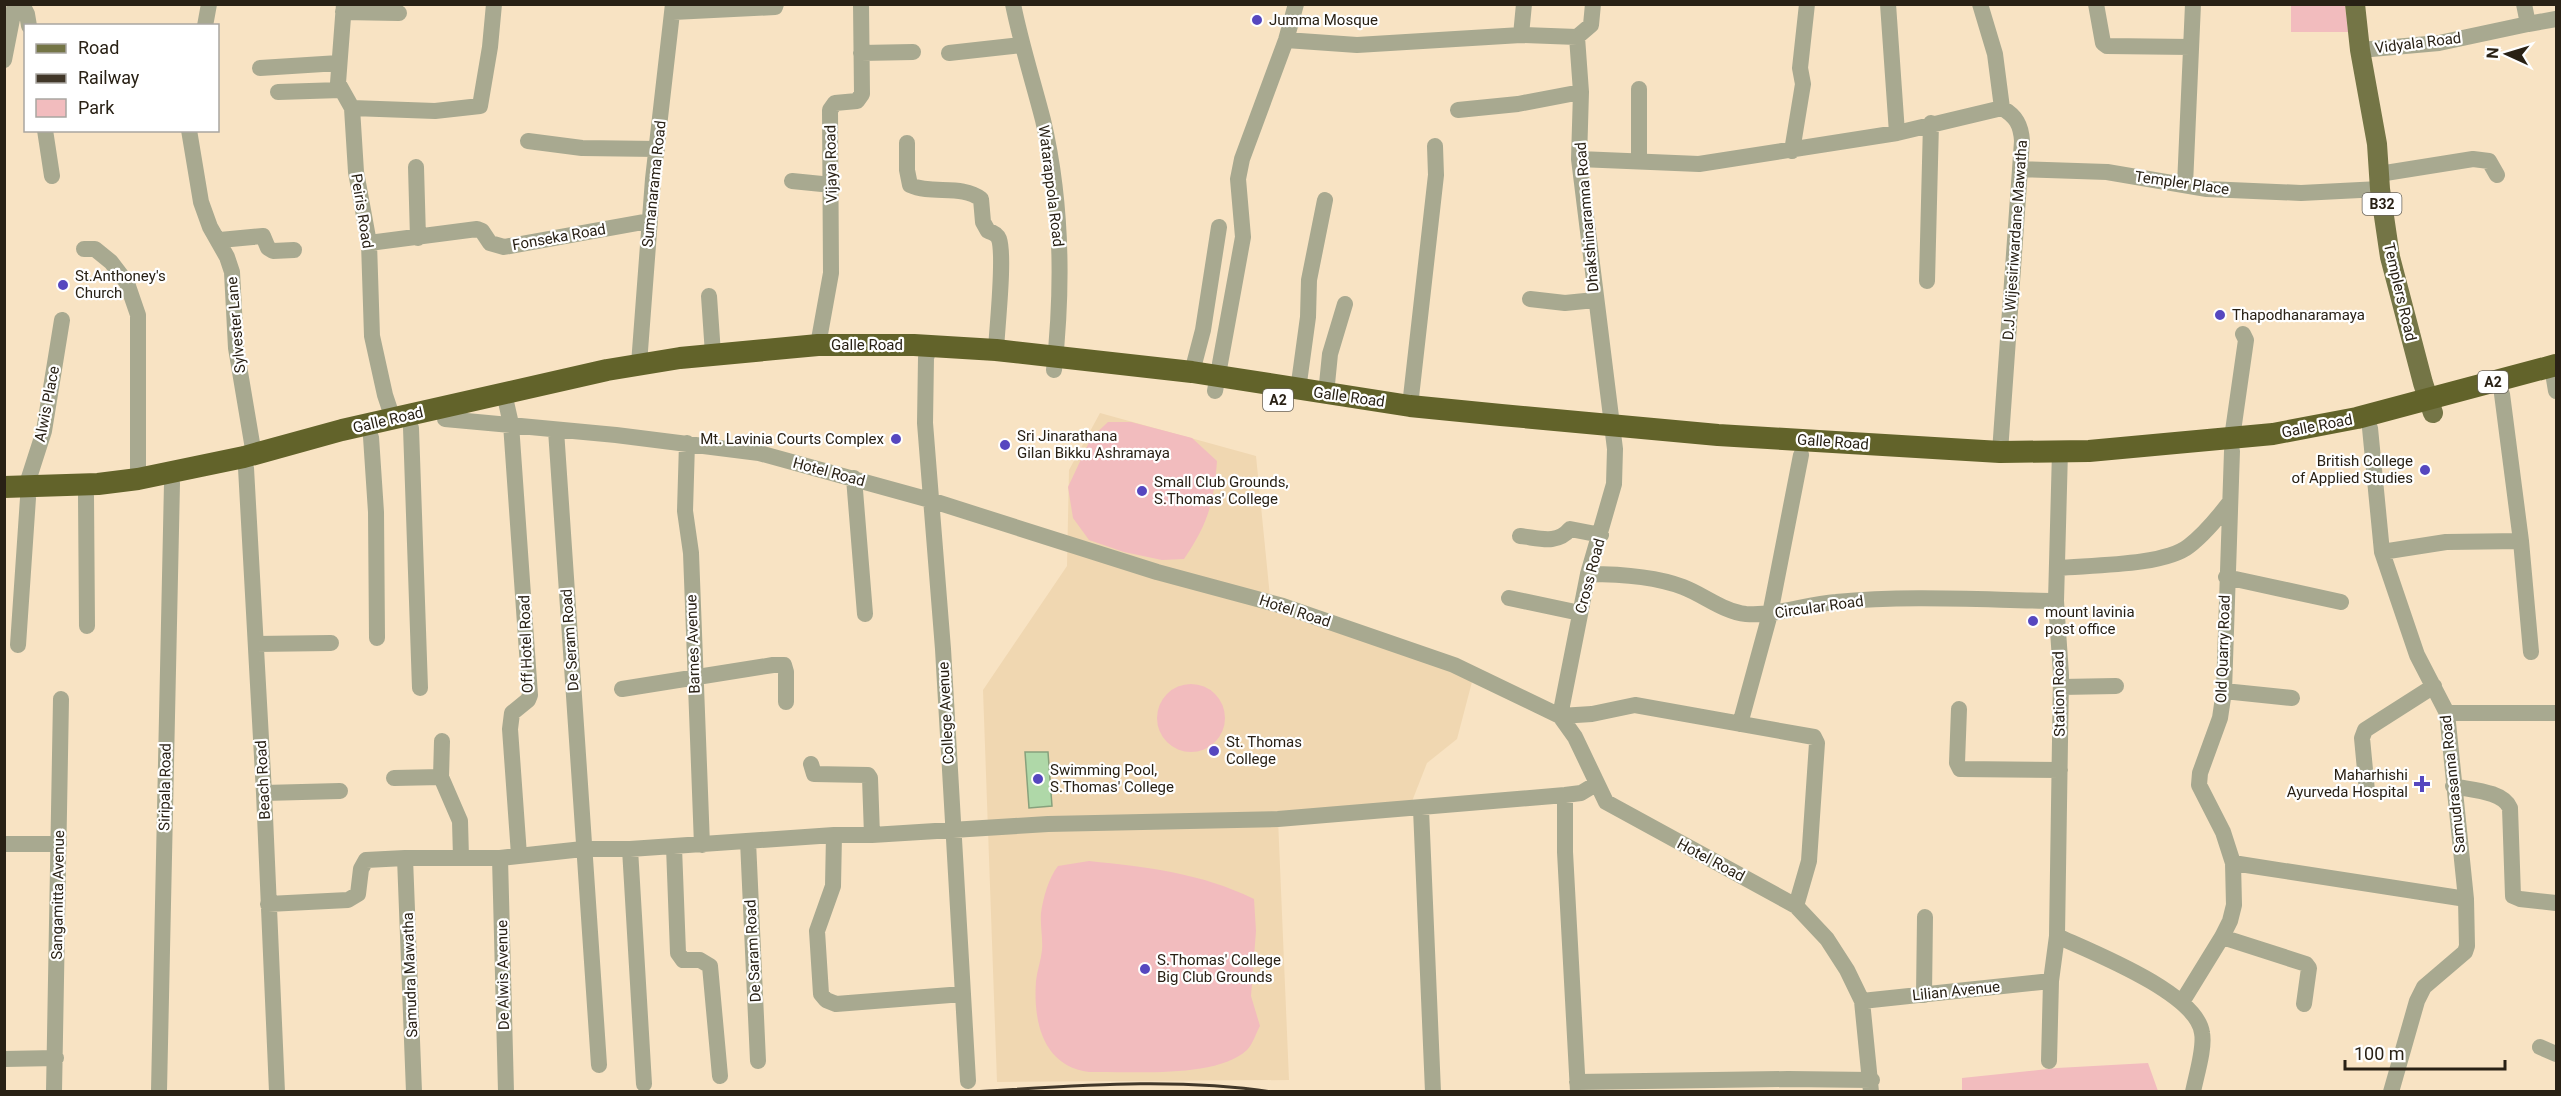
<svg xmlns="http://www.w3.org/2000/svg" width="2561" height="1096" font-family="Roboto,sans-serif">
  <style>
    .built { fill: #f0d7b1 }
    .green { fill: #f2bcbe }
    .water { fill: #afd8a8; stroke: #87a17c; stroke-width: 1.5 }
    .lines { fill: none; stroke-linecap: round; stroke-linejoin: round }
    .minor { stroke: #a8a990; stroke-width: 16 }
    .major { stroke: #747546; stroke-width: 20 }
    .highway { stroke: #62632a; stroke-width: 22 }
    .rail { stroke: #413729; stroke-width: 3 }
    .poi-dot { fill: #5647bf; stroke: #fff; stroke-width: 2 }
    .labels { text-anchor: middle; stroke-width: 4.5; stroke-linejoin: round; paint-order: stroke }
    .shield { fill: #fff; stroke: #69645b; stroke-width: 1.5 }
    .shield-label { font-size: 14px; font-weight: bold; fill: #292115 }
    .poi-label { font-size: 15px; fill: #292115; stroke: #fff; text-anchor: start }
    .street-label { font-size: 15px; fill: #292115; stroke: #fff }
  </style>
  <rect width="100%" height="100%" fill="#f8e3c3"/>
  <!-- built -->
  <path class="built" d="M1100 413 1256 456 1271 607 1473 678 1457 739 1427 763 1409 809 1278 819 1289 1080 997 1082 983 690 1067 566 1069 470Z"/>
  <!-- green -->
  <path class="green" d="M2291 5H2345L2348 32H2291Z
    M1108 422H1131L1192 438 1217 461C1214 502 1208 524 1184 559L1162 560 1124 552 1089 540 1073 518 1068 487 1091 438Z
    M1157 718a34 34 0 1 1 68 0a34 34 0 1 1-68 0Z
    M1089 861C1147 867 1201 873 1254 899L1256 931 1251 996 1260 1026C1256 1033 1253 1044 1247 1050 1216 1079 1130 1071 1089 1072 1043 1066 1033 1022 1036 981 1037 971 1041 960 1042 950 1043 938 1040 925 1041 913 1043 898 1049 877 1058 866Z
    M2148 1063 2158 1091H1962V1078L2057 1068Z"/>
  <!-- water -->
  <path class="water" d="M1025 752H1048L1052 806 1029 808Z"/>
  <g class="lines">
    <!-- minor -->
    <path class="minor" d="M22 4 27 14 29 26
      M344 4 338 83 352 108 356 172 369 243 372 336 385 395 393 419
      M1013 4C1021 44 1033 81 1043 120 1062 201 1063 288 1054 370
      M1888 4 1897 133
      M1980 4 1995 54 2002 108C2016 116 2021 125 2022 141L2000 452
      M2096 4 2103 43 2107 46 2191 47
      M343 12 399 13
      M673 12 775 7 776 4
      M2528 24 2556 19
      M205 26 209 4
      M1521 35 1524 4
      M1286 40 1357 45 1521 35 1577 37
      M2360 50 2439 43 2528 24 2524 4
      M861 53 913 52
      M949 53 1021 45
      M4 60 15 4
      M260 68 339 63
      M278 92 341 90
      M352 108 435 111 480 106 490 47 494 4
      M1458 110 1518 104 1581 92
      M45 130 52 176
      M189 130 201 202 210 227 227 257 232 272 236 348 254 455
      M528 141 582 148 657 149
      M907 143V170L910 185C932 195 962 184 981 199L983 222 988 231C992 232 997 234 999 239 1005 257 997 327 996 350
      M1792 151 1803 84 1800 68 1807 4
      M1579 159 1699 164 1897 133 2002 108
      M1639 161V89
      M416 167 418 238
      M2020 169 2107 172 2207 189 2301 193 2380 189
      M2379 174 2473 159 2489 161 2497 175
      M792 181 832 185
      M2185 185 2193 4
      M220 240 263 236 268 248 273 251 294 250
      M369 243 477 229 482 231 490 243 504 247 649 221
      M84 249H95L111 262 127 283 138 315V479
      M1927 281 1931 123
      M709 296 713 354
      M1530 299 1565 303 1595 300
      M818 345 831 273 830 110 835 103 857 101 862 94 861 4
      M930 346 926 358 925 423 943 649 968 1081
      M639 364 653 179 673 4
      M1192 372 1203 330 1219 227
      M2554 379 2556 391
      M1298 390 1308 317 1309 280 1325 200
      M1215 391 1243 237 1238 179 1242 159 1286 40 1296 4
      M504 393 511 424 530 695 528 700 512 713 510 729 519 855
      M1326 394 1330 354 1345 304
      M2502 394 2521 541 2531 652
      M1410 406 1436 175 1435 146
      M445 419 616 435 759 453 930 500 1157 572 1283 606 1454 665 1560 716 1575 737 1606 802 1796 906 1827 939 1847 970 1862 1001 1871 1092
      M411 428 420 688
      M2370 428 2382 552 2417 655 2447 713 2466 899 2467 946 2465 952 2424 987 2417 1001 2391 1092
      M556 430 599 1065
      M371 437 376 512 377 638
      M2232 438 2246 340 2243 334
      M687 443 685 511 691 553 702 845
      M246 468 264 793 277 1092
      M854 478 865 614
      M26 487 44 431 62 320
      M86 496 87 626
      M1520 536C1539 538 1557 545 1570 529L1601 535
      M2382 552 2446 542 2521 541
      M2058 568C2090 565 2164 566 2189 546 2202 536 2220 515 2230 502
      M1588 574C1619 574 1654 576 1683 587 1704 595 1724 612 1746 614 1778 616 1806 604 1836 602 1909 595 1983 600 2056 601
      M2226 577 2341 602
      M1509 598 1580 613
      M256 644 331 643
      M18 645 28 498
      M2061 687 2116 686
      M622 689 773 665H784L786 672V702
      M2224 691 2292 698
      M1959 709 1957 763 1960 769 2060 770
      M2447 713H2556
      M1560 716 1588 574 1614 484 1615 449 1579 159 1581 92 1577 37 1591 25 1593 4
      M1560 716 1592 714 1635 705 1814 737 1817 743 1809 861 1796 906
      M1740 724 1770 614 1801 455
      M442 741 441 777 460 821 461 858
      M811 764 814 774 868 775 870 778 872 835
      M394 778 441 777
      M2453 786C2471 790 2503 791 2510 808L2513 896 2520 899 2556 903
      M2367 791 2362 738 2365 730 2434 686
      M264 793 340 791
      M1565 795V852L1578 1092
      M1421 809 1433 1092
      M834 835 833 886 817 931 821 994 826 1000 836 1004 963 994
      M748 841 758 1061
      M4 844H59
      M674 847 678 953 683 960H700L710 966 720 1076
      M630 849 644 1084
      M405 858 414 1092
      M500 858 506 1092
      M2233 863 2466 899
      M268 904 348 900 358 894 361 869 366 860 405 858H500L583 849H630L834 835H872L1048 824 1278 819 1565 795 1581 793 1596 784
      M2057 936C2092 952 2197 993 2202 1033 2205 1048 2196 1076 2193 1092
      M2222 937 2306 964 2309 968 2304 1004
      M1924 995 1925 917
      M1862 1001 2051 981
      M2182 1002 2222 937 2230 921 2234 905 2233 863 2223 832 2199 785 2200 773 2220 718 2224 691 2232 451
      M2540 1047 2556 1054
      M4 1059 56 1058
      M2049 1061 2051 981 2057 936 2061 675 2056 601 2060 451
      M1577 1082 1788 1079 1872 1080
      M159 1091 172 483
      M54 1092 61 699"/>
    <!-- major -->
    <path class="major" d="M2355 4 2360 50 2377 144 2380 189 2390 257 2423 383 2433 413"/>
    <!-- highway -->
    <path class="highway" d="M4 487 98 484 138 479 244 457 342 430 607 370 680 358 818 345H914L996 350 1192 372 1410 406 1501 415 1718 435 2000 452 2089 451 2273 434 2357 418 2556 365"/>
    <!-- rail -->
    <path class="rail" d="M973 1092C1074 1086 1172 1077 1272 1092"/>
  </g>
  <!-- markers -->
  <g class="poi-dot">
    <circle cx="1257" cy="20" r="6"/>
    <circle cx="63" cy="285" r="6"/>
    <circle cx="2220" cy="315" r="6"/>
    <circle cx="896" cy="439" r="6"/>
    <circle cx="1005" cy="445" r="6"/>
    <circle cx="2425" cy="470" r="6"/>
    <circle cx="1142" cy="491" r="6"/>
    <circle cx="2033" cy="621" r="6"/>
    <circle cx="1214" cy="751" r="6"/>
    <circle cx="1038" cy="779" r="6"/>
    <path d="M2419 775h6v6h6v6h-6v6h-6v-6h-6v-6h6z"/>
    <circle cx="1145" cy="969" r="6"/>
  </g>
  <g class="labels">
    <!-- shield labels -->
    <g class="shield">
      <rect x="2362.5" y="193" width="39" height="22" rx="4.5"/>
      <rect x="2478" y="371" width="30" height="22" rx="4.5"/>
      <rect x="1263" y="389" width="30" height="22" rx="4.5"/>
    </g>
    <g class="shield-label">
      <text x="2382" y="209">B32</text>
      <text x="2493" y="387">A2</text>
      <text x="1278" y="405">A2</text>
    </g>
    <!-- poi labels -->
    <g class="poi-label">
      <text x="1269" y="25">Jumma Mosque</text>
      <text x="75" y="281">St.Anthoney's<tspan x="75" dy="17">Church</tspan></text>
      <text x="2232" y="320">Thapodhanaramaya</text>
      <text x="1017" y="441">Sri Jinarathana<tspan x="1017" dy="17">Gilan Bikku Ashramaya</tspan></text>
      <text x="884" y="444" text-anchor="end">Mt. Lavinia Courts Complex</text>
      <text x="2413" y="466" text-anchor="end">British College<tspan x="2413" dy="17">of Applied Studies</tspan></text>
      <text x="1154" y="487">Small Club Grounds,<tspan x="1154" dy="17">S.Thomas' College</tspan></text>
      <text x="2045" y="617">mount lavinia<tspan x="2045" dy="17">post office</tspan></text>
      <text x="1226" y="747">St. Thomas<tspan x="1226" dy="17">College</tspan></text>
      <text x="1050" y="775">Swimming Pool,<tspan x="1050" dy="17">S.Thomas' College</tspan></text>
      <text x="2408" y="780" text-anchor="end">Maharhishi<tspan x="2408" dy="17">Ayurveda Hospital</tspan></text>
      <text x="1157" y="965">S.Thomas' College<tspan x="1157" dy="17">Big Club Grounds</tspan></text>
    </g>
    <!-- street labels -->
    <g class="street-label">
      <text transform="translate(2418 43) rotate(-7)" y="5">Vidyala Road</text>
      <text transform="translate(831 164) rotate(-91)" y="5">Vijaya Road</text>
      <text transform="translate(2182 183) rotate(8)" y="5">Templer Place</text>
      <text transform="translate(654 184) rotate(-84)" y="5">Sumanarama Road</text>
      <text transform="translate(1051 186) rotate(83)" y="5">Watarappola Road</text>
      <text transform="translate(362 211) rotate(81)" y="5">Peiris Road</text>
      <text transform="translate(1587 217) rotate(-95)" y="5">Dhakshinaramna Road</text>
      <text transform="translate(559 237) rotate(-10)" y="5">Fonseka Road</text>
      <text transform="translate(2015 240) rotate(-86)" y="5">D.J. Wijesiriwardane Mawatha</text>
      <text transform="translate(2400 292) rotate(77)" y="5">Templers Road</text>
      <text transform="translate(236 325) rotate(-95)" y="5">Sylvester Lane</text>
      <text x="867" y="350">Galle Road</text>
      <text transform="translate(1349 397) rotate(8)" y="5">Galle Road</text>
      <text transform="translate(47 404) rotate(-79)" y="5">Alwis Place</text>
      <text transform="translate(388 420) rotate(-13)" y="5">Galle Road</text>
      <text transform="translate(2317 426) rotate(-11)" y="5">Galle Road</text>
      <text transform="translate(1833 442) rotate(4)" y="5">Galle Road</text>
      <text transform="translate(829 472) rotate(15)" y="5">Hotel Road</text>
      <text transform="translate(1590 576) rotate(-75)" y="5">Cross Road</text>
      <text transform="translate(1819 607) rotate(-8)" y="5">Circular Road</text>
      <text transform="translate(1295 611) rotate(18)" y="5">Hotel Road</text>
      <text transform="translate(570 640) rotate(-94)" y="5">De Seram Road</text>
      <text transform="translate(526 644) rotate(-92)" y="5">Off Hotel Road</text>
      <text transform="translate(693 644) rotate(-92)" y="5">Barnes Avenue</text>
      <text transform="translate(2223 649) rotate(-88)" y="5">Old Quarry Road</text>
      <text transform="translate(2059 694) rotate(-91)" y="5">Station Road</text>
      <text transform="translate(946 713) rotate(-93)" y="5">College Avenue</text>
      <text transform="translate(263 780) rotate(-93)" y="5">Beach Road</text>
      <text transform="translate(2453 784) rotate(-96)" y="5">Samudrasanna Road</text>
      <text transform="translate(165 787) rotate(-89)" y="5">Siripala Road</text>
      <text transform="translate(1711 860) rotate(28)" y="5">Hotel Road</text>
      <text transform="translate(58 895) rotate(-89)" y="5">Sangamitta Avenue</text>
      <text transform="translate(753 951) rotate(-93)" y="5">De Saram Road</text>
      <text transform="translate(410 975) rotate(-92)" y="5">Samudra Mawatha</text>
      <text transform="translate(503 975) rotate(-91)" y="5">De Alwis Avenue</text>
      <text transform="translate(1956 991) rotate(-6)" y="5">Lilian Avenue</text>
    </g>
  </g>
  <!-- border -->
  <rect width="2561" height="1096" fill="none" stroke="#292115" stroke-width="12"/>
  <!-- legend -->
  <rect x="24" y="24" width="195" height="108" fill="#ffffff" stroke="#a9a6a1" stroke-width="1.5"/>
  <rect x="36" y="44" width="30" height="9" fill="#747546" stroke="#a9a6a1" stroke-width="1.5"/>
  <text x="78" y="54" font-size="18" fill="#292115">Road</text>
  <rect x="36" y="74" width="30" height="9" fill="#413729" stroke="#a9a6a1" stroke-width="1.5"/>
  <text x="78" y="84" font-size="18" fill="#292115">Railway</text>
  <rect x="36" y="99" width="30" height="18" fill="#f2bcbe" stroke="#a9a6a1" stroke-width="1.5"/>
  <text x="78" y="114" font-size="18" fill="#292115">Park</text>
  <!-- north arrow -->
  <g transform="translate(2507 54) rotate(274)" stroke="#ffffff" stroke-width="4.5" paint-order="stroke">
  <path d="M0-4.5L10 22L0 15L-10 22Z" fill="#292115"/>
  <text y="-9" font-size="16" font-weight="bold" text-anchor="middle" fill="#292115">N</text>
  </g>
  <!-- scale -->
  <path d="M2345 1060v9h160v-9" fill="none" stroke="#292115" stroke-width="3"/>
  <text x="2354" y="1060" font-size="18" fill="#292115" stroke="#ffffff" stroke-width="4.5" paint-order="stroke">100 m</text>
</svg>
